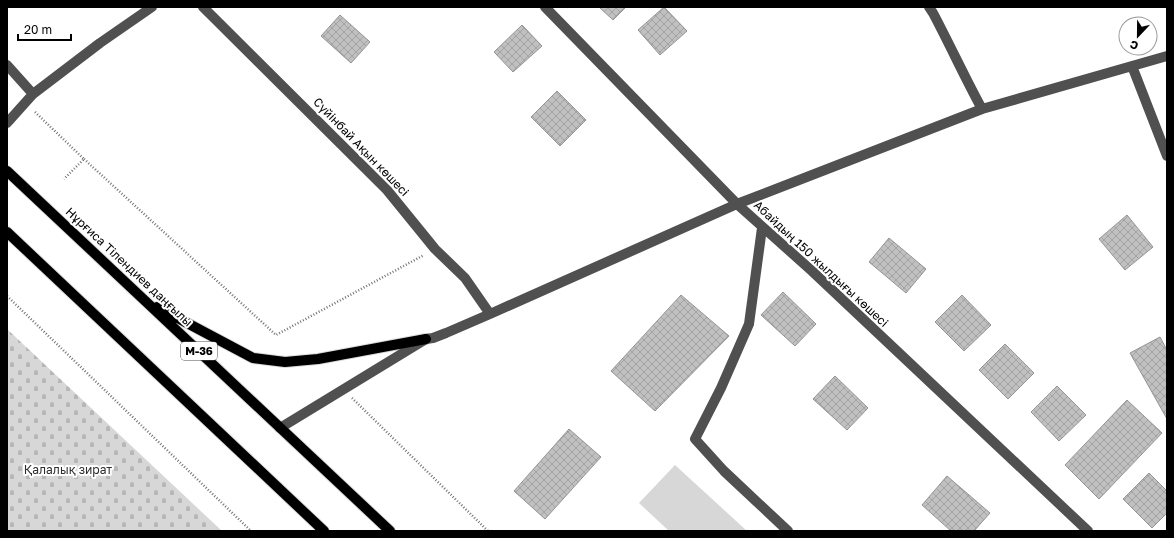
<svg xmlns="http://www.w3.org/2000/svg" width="1174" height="538" font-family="'Golos Text',sans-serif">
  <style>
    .grass { fill: #d7d7d7 }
    .cemetery { fill: url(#cemetery-stones) }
    .building { fill: url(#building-cross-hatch); stroke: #949494 }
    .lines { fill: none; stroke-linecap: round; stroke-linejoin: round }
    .major-casing { stroke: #dbdbdb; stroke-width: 12 }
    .path { stroke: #727272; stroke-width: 2.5; stroke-dasharray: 1 2; stroke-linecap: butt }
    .minor { stroke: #505050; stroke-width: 10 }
    .major { stroke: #000; stroke-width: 10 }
    .labels { text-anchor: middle; stroke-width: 4; stroke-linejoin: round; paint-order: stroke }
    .shield { fill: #fff; stroke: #4c4c4c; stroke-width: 1 }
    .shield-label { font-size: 11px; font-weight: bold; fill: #000 }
    .street-label { font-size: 12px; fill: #000; stroke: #fff }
    .park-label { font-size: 12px; fill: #2e2e2e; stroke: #fff }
  </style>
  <defs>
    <pattern id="cemetery-stones" width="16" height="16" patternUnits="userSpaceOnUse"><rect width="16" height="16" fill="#d7d7d7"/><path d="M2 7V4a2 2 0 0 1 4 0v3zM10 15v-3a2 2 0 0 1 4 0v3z" fill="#b7b7b7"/></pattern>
    <pattern id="building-cross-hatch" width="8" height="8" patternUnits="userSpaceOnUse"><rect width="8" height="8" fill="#c0c0c0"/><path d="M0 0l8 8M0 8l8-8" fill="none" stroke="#a3a3a3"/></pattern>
  </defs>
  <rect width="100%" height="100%" fill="#fff"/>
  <!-- grass -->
  <path class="grass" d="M675 465 747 531H669L639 503Z"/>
  <!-- cemetery -->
  <path class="cemetery" d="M7 329 222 531H7Z"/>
  <!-- building -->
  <path class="building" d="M599 7H626L613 20Z
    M664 7 687 31 660 55 638 30Z
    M340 15 370 42 351 63 321 36Z
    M522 25 542 46 513 72 494 52Z
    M557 91 586 120 560 146 531 117Z
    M1127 215 1153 247 1125 270 1099 239Z
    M889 238 926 269 906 293 869 262Z
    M783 292 816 324 795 346 761 315Z
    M681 295 729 336 655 411 611 371Z
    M962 295 991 325 964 351 935 322Z
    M1160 337 1167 350V419L1130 353Z
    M1005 344 1034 373 1008 399 979 370Z
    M835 376 868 408 847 430 813 399Z
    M1057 386 1086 415 1059 441 1031 412Z
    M1127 400 1162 433 1099 499 1065 465Z
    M569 429 601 457 545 519 514 491Z
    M1149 473 1167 491V513L1152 528 1123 499Z
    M947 476 990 513 974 531H951L922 505Z"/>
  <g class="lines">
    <!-- major casing -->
    <g class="major-casing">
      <path id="major" d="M7 171 390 531
        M7 232 324 531
        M157 307 253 358 285 362 318 359 426 339"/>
    </g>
    <!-- path -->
    <path class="path" d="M35 112 84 159 64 179
      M84 159 276 335 424 255
      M7 296 251 531
      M352 398 488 531"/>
    <!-- minor -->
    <path class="minor" d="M203 7 387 190 435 249 465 278 490 314
      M545 7 737 204 812 271 1088 531
      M929 7 933 13C950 45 965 78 982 109
      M7 65 33 94
      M1132 66 1167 156
      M7 123 33 94 100 43 152 7
      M762 228 749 324 721 388 695 439 724 471 788 531
      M280 428 426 339 433 338 446 333 490 314 737 204 982 109 1167 56"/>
    <!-- major -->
    <use href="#major" class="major"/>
  </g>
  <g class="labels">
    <!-- shield labels -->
    <rect class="shield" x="181" y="342" width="36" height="18" rx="3"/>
    <g class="shield-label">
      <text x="199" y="355">M-36</text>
    </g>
    <!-- street labels -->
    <g class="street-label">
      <text transform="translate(361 147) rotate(46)" y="4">Сүйінбай Ақын көшесі</text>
      <text transform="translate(821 264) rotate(43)" y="4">Абайдың 150 жылдығы көшесі</text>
      <text transform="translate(129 267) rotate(43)" y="4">Нұрғиса Тілендиев даңғылы</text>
    </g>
    <!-- park labels -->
    <g class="park-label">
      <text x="68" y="474">Қалалық зират</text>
    </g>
  </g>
  <!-- border -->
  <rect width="1174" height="538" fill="none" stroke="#000000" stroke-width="16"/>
  <!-- north arrow -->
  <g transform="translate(1138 36) rotate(202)"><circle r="19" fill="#ffffff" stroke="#999999"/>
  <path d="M0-3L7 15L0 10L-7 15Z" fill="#000000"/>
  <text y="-6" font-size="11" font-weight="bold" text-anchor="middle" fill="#000000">С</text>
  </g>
  <!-- scale -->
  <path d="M18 34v6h53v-6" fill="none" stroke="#000000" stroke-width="2"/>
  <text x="24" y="34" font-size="12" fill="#000000" stroke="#ffffff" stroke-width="3" paint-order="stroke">20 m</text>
</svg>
